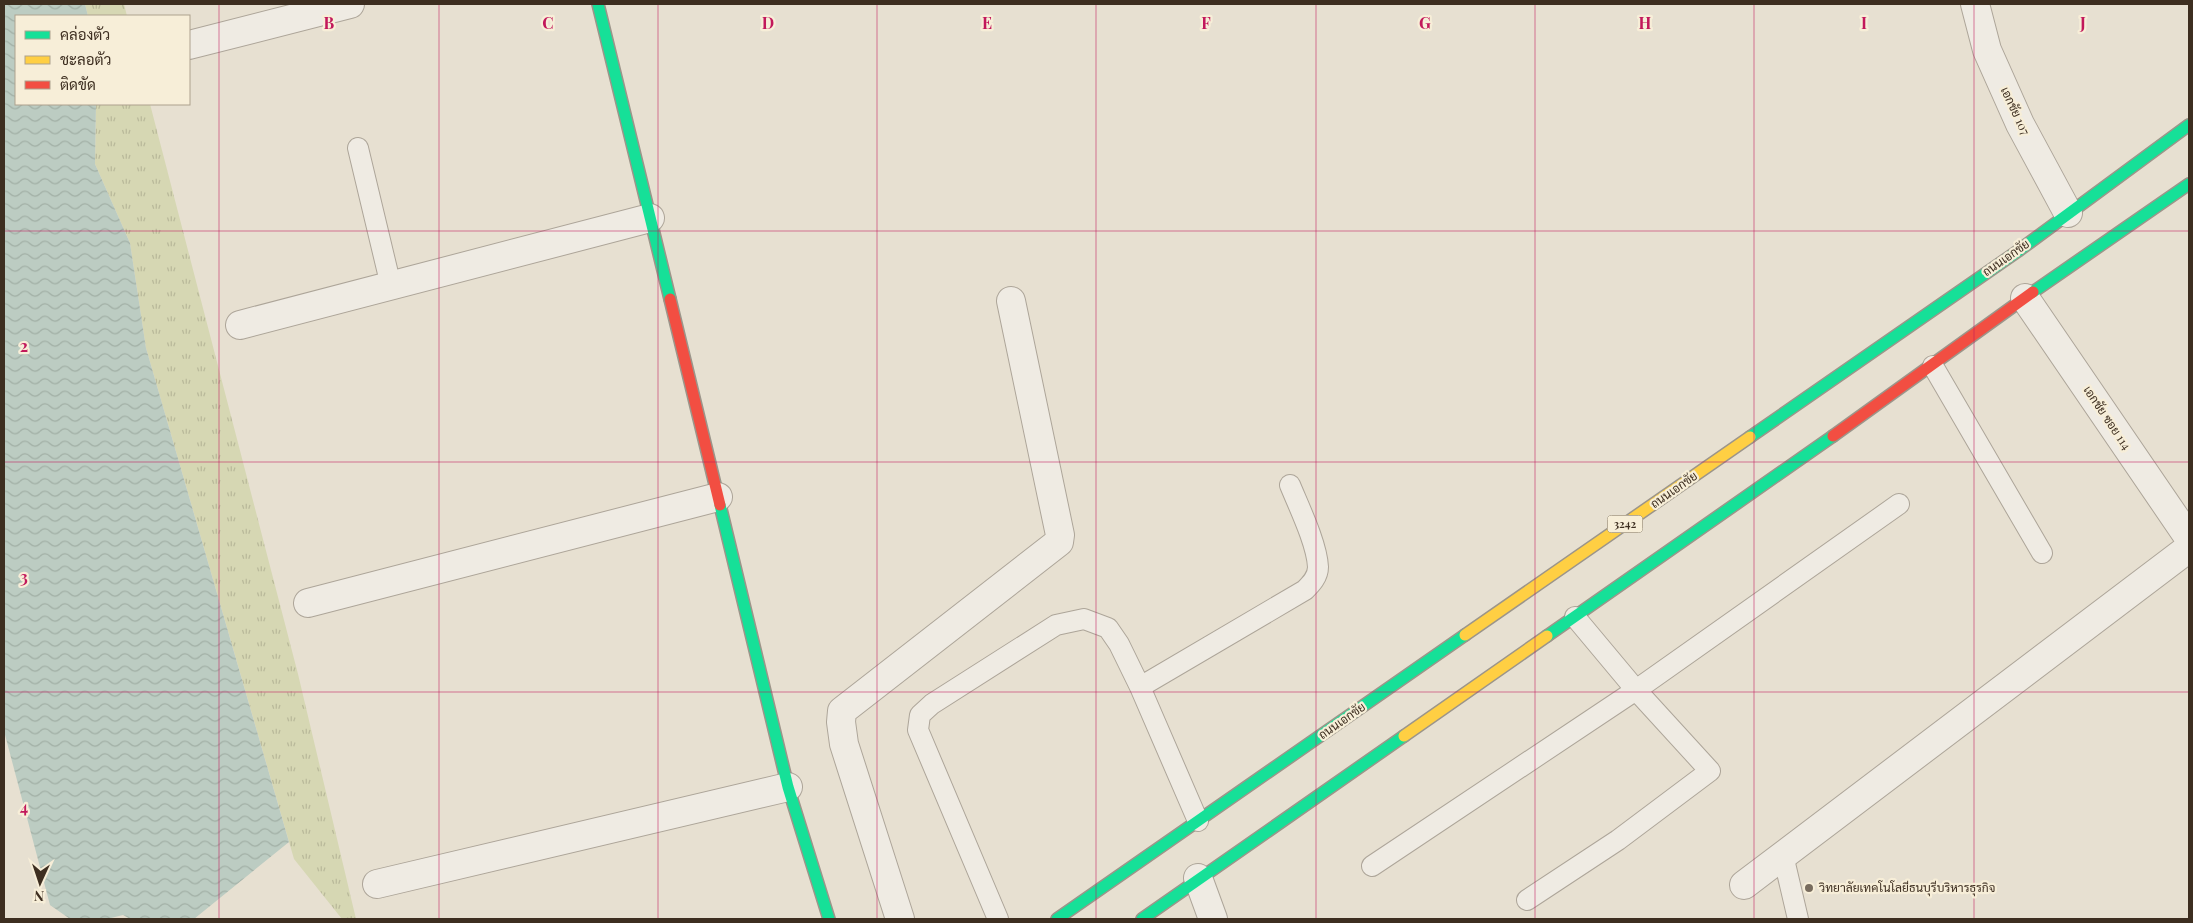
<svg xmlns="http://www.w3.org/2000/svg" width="2193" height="923" font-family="'Playfair Display',Sarabun,serif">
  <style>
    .grass { fill: url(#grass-tufts) }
    .water { fill: url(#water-waves) }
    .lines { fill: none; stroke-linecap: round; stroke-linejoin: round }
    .lane-casing { stroke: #ada599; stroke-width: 22 }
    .street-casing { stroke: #ada599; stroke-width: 30 }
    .fast-casing { stroke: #9c958a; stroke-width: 14 }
    .slow-casing { stroke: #9c958a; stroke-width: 14 }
    .jam-casing { stroke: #9c958a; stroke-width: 14 }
    .lane { stroke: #efebe3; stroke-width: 20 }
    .street { stroke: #efebe3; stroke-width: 28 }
    .fast { stroke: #16e098; stroke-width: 11 }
    .slow { stroke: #ffcf43; stroke-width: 11 }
    .jam { stroke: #f24e42; stroke-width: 11 }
    .grid { fill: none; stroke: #c2185b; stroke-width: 1; stroke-opacity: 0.55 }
    .poi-dot { fill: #786c5e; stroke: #f7eed8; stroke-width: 2 }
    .labels { text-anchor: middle; stroke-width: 4.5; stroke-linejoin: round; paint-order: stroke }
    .shield { fill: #f7eed8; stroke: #756857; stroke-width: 1 }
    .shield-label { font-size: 11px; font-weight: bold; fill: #3d2e20 }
    .street-label { font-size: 12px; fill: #3d2e20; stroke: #f7eed8 }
    .poi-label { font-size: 12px; fill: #3d2e20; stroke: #f7eed8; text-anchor: start }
    .grid-label { font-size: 16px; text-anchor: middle; font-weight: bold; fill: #c2185b; stroke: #f7eed8; stroke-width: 4.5; stroke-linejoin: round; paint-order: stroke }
  </style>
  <defs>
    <pattern id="grass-tufts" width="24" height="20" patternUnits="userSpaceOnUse" patternTransform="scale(1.25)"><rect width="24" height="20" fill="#d6d7b3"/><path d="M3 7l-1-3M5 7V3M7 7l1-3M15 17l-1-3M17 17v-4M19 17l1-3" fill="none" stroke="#b9b99a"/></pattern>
    <pattern id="water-waves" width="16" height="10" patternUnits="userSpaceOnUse" patternTransform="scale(1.25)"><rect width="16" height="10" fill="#bcccc2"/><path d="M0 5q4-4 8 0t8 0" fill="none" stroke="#a2b0a6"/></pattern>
  </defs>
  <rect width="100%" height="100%" fill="#e7e0d1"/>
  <!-- grass -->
  <path class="grass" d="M85 4H124L127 16H88Z
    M96 104H150L298 674 356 919H342L294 859 146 348 130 243 95 164Z"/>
  <!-- water -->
  <path class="water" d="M4 4H85L88 16H16V104H96L95 164 130 243 146 348 289 842 194 919H130L123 915 107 919H70L50 905 4 731Z"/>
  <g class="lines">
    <!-- lane casing -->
    <g class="lane-casing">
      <path id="lane" d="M358 148 391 286
        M1933 366 2042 553
        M1140 687 1305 590C1311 584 1318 577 1318 567 1317 544 1299 507 1290 485
        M1783 855 1798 919
        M1372 866 1636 690 1899 504
        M1527 900 1618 840 1710 771 1636 690 1575 617
        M998 919 918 730 920 715 932 704 1056 625 1084 619 1108 628 1119 644 1140 687 1198 821"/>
    </g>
    <!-- street casing -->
    <g class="street-casing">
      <path id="street" d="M1975 4 1987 50 2020 124 2068 213
        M189 45 350 4
        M2025 298 2189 538
        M240 325 650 218
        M308 603 718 497
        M1198 878 1213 919
        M377 884 788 787
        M1744 885 2189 548
        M900 919 844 744 841 722 842 711 1059 542 1060 535 1011 301"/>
    </g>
    <!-- fast casing -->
    <g class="fast-casing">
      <path id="fast" d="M598 4 670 299
        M2033 292 2189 184
        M1750 437 2018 251 2189 125
        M720 505 788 787 829 919
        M1547 636 1833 436
        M1057 919 1465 635
        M1142 919 1404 736"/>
    </g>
    <!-- slow casing -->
    <g class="slow-casing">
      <path id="slow" d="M1465 635 1750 437
        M1404 736 1547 636"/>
    </g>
    <!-- jam casing -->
    <g class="jam-casing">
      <path id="jam" d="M670 299 720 505
        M1833 436 2033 292"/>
    </g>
    <!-- lane -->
    <use href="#lane" class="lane"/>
    <!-- street -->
    <use href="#street" class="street"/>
    <!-- fast -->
    <use href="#fast" class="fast"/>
    <!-- slow -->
    <use href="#slow" class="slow"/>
    <!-- jam -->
    <use href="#jam" class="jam"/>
  </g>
  <!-- grid -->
  <path class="grid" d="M219 4V919M439 4V919M658 4V919M877 4V919M1096 4V919M1316 4V919M1535 4V919M1754 4V919M1974 4V919M4 231H2189M4 462H2189M4 692H2189"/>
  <!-- markers -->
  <circle class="poi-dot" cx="1809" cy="888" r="5"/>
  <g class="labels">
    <!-- shield labels -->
    <rect class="shield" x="1607.5" y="515.5" width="35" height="17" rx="4"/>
    <g class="shield-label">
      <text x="1625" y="528">3242</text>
    </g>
    <!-- street labels -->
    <g class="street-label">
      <text transform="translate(2015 111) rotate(65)" y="4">เอกชัย 107</text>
      <text transform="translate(2006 258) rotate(-35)" y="4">ถนนเอกชัย</text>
      <text transform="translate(2107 418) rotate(56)" y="4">เอกชัย ซอย 114</text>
      <text transform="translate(1674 490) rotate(-35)" y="4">ถนนเอกชัย</text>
      <text transform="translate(1342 721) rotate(-35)" y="4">ถนนเอกชัย</text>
    </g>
    <!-- poi labels -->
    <g class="poi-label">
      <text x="1819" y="892">วิทยาลัยเทคโนโลยีธนบุรีบริหารธุรกิจ</text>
    </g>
  </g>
  <g class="grid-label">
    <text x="329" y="29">B</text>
    <text x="548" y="29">C</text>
    <text x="768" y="29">D</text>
    <text x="987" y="29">E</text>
    <text x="1206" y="29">F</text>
    <text x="1425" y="29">G</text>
    <text x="1645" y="29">H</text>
    <text x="1864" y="29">I</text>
    <text x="2083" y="29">J</text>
    <text x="24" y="352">2</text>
    <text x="24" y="583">3</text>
    <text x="24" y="813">4</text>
  </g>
  <!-- border -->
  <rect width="2193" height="923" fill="none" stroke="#3d2e20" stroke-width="10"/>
  <!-- legend -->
  <rect x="15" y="15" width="175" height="90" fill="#f7eed8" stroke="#ada18e"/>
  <rect x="25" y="31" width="25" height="8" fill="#16e098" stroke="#ada18e"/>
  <text x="60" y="40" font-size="15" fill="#3d2e20">คล่องตัว</text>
  <rect x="25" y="56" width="25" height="8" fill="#ffcf43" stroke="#ada18e"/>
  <text x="60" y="65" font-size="15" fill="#3d2e20">ชะลอตัว</text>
  <rect x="25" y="81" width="25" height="8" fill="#f24e42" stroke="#ada18e"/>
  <text x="60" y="90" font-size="15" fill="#3d2e20">ติดขัด</text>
  <!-- north arrow -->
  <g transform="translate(40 883) rotate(183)" stroke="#f7eed8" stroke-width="4" paint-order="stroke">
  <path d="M0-4L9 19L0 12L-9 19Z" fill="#3d2e20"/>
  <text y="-8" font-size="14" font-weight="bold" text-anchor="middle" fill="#3d2e20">N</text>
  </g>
</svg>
